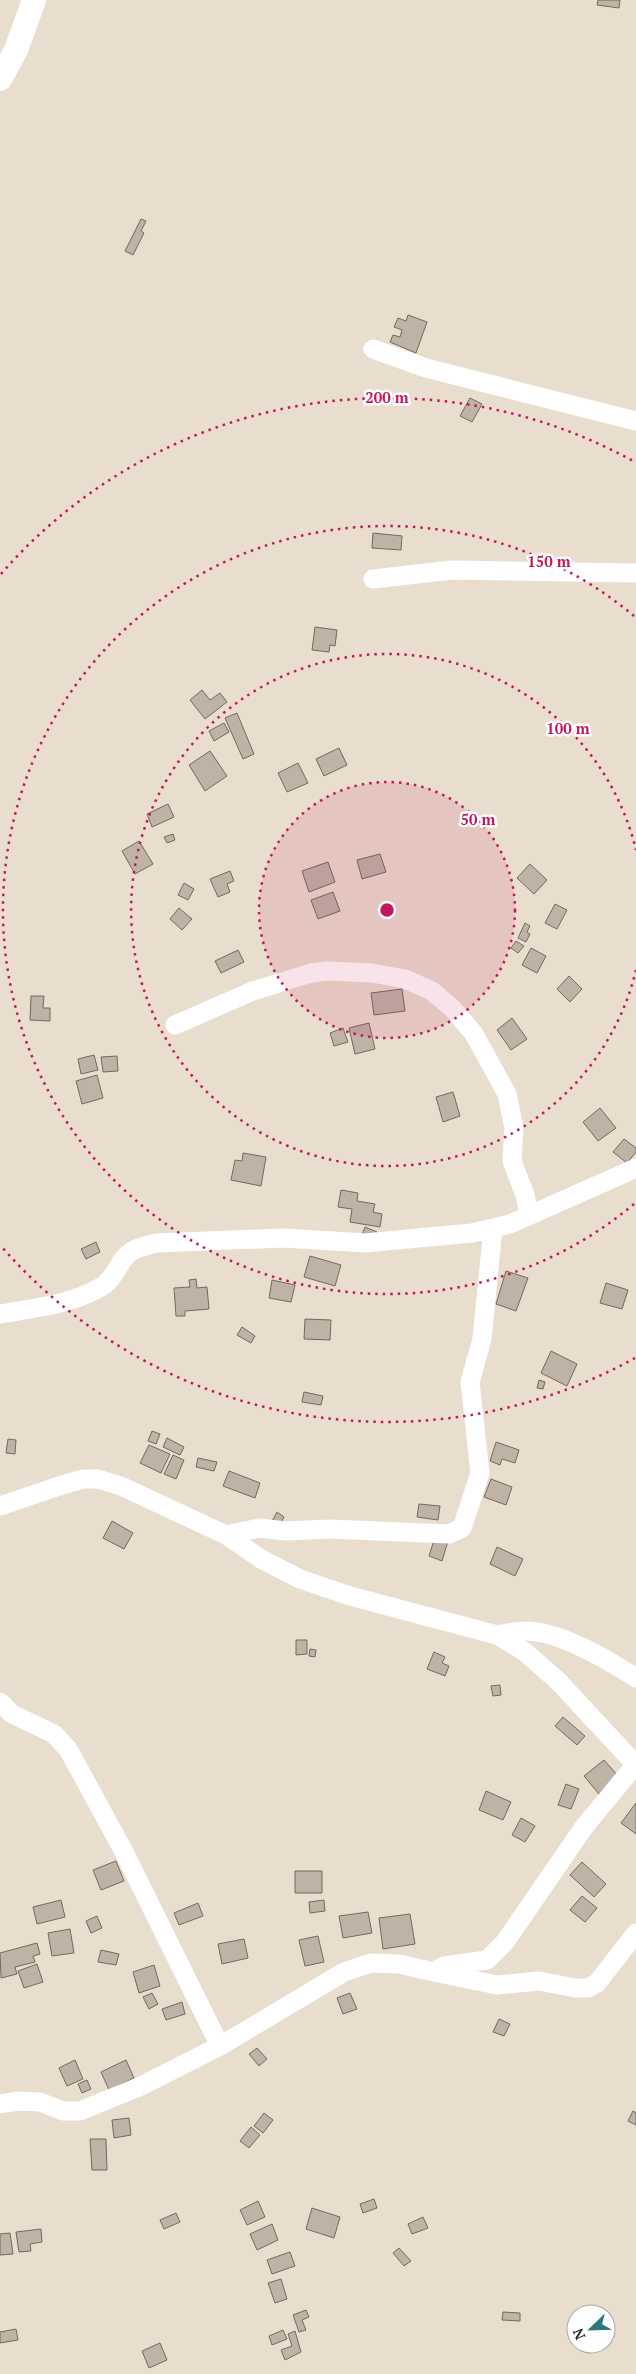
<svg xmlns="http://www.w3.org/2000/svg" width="636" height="2374" font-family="'PT Serif',serif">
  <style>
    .building { fill: #beb3a5; stroke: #74695c }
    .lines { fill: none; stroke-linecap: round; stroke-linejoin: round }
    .minor { stroke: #fff; stroke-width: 19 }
    .tertiary { stroke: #fff; stroke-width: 24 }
    .ring { fill: none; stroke: #c2185b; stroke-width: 2.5; stroke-dasharray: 2.5 5 }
    .centre { fill: #c2185b; stroke: #fff; stroke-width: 2.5 }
    .ring-label { font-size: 15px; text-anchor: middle; font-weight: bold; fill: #c2185b; stroke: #fff; stroke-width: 5; stroke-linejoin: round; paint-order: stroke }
  </style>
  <rect width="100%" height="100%" fill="#e9ddce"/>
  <!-- building -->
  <path class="building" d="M598 0H620L619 8 597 5Z
    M141 219 146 221 141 231 144 233 133 255 125 251Z
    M408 315 427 322 416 353 390 342 393 335 400 337 402 330 394 327 398 318 406 321Z
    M470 398 482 404 472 422 460 416Z
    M373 533 402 536 401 550 372 548Z
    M315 627 337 630 335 646 330 645 329 652 312 650Z
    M202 690 210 700 220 693 227 702 205 719 190 700Z
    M237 713 254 754 243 759 225 718Z
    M224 723 229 732 214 741 209 731Z
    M339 748 347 765 324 776 316 759Z
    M210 751 227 776 205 791 189 765Z
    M298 763 308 783 287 792 278 773Z
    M168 804 174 817 152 827 147 814Z
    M173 834 175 840 167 843 164 837Z
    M139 841 153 864 135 874 122 851Z
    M380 854 386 872 362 879 357 860Z
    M328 862 335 882 309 892 302 871Z
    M530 864 547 880 534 894 517 878Z
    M230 871 234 881 227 884 230 892 218 897 210 879Z
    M184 883 194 889 188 900 178 895Z
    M333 892 340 911 318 919 311 900Z
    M555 904 567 910 557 929 545 923Z
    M179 908 192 919 182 930 170 919Z
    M525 923 530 926 527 932 530 934 526 942 518 938Z
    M516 941 524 946 518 953 511 948Z
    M531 948 546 956 537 973 522 965Z
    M238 950 244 962 221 973 215 961Z
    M569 976 582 989 570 1002 557 989Z
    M402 989 405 1011 374 1015 371 993Z
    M31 996H44L43 1008H50V1021L30 1020Z
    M512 1018 527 1039 511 1050 497 1030Z
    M369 1023 375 1049 355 1054 349 1028Z
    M343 1028 348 1042 334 1046 330 1033Z
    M94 1055 98 1070 81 1074 78 1059Z
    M117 1056 118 1071 103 1072 101 1057Z
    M97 1075 103 1098 82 1104 76 1081Z
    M453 1092 460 1116 443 1122 436 1097Z
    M600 1108 616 1128 598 1141 583 1122Z
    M624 1139 636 1148V1152L627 1163 613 1152Z
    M243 1153 266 1157 261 1186 231 1180 235 1160 242 1161Z
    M341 1190 358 1193 357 1201 375 1204 373 1212 382 1214 380 1227 350 1222 352 1209 338 1207Z
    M365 1227 377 1232 375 1240 362 1235Z
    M96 1242 100 1252 86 1259 81 1249Z
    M310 1256 341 1265 335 1286 304 1277Z
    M506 1271 528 1278 516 1311 496 1304Z
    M196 1279 197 1288 207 1287 209 1309 185 1311V1316H176L174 1288 190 1287 189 1280Z
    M272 1280 295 1285 291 1302 269 1298Z
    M606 1283 628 1290 622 1309 600 1303Z
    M305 1319 331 1320 330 1340 304 1339Z
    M242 1327 255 1336 251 1343 237 1335Z
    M551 1351 577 1364 567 1386 541 1373Z
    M539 1380 545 1382 543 1389 537 1388Z
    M304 1392 323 1396 321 1405 302 1402Z
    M152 1431 160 1434 156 1444 148 1441Z
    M167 1438 184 1447 180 1455 163 1447Z
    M8 1439 16 1440 15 1454 6 1453Z
    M496 1442 519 1450 515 1463 502 1459 500 1465 490 1461Z
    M149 1445 170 1454 161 1473 140 1463Z
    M173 1455 184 1460 176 1479 164 1474Z
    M198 1458 217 1462 214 1471 196 1467Z
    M229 1471 260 1483 255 1498 223 1486Z
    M491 1479 512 1487 506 1505 484 1497Z
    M419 1504 440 1506 438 1520 417 1517Z
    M277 1512 284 1517 278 1528 271 1523Z
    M112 1521 133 1533 124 1549 103 1538Z
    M435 1537 448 1541 442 1561 429 1556Z
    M497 1547 523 1559 515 1576 490 1564Z
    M296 1640H307V1654L296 1655Z
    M310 1649 316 1650 315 1657 309 1656Z
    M434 1652 445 1657 442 1663 449 1666 445 1676 427 1669Z
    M500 1685 501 1695 493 1696 491 1686Z
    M563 1717 585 1736 577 1745 555 1726Z
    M604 1760 619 1777 599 1794 584 1776Z
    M566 1784 579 1789 571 1809 558 1805Z
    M486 1791 511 1802 503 1820 479 1810Z
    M636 1803V1834L621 1823Z
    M521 1818 535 1826 525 1842 512 1835Z
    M116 1861 124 1881 101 1890 93 1870Z
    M582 1862 606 1884 594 1897 570 1875Z
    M295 1871H322V1893H295Z
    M582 1896 597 1908 585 1922 570 1910Z
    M61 1900 65 1917 37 1924 33 1907Z
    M324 1900 325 1911 310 1913 309 1902Z
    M198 1903 203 1916 179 1925 174 1913Z
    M368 1912 372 1933 343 1938 339 1916Z
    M410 1914 415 1944 383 1949 379 1918Z
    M97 1916 102 1928 91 1933 86 1921Z
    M70 1929 74 1953 52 1956 48 1933Z
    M318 1936 324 1962 305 1966 299 1940Z
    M244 1939 248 1958 222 1964 218 1944Z
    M37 1943 40 1954 33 1956 35 1962 15 1967 17 1974 1 1978 0 1953Z
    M101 1950 119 1954 116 1965 98 1962Z
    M37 1964 43 1982 24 1988 18 1971Z
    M154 1965 160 1986 139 1993 133 1972Z
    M152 1993 158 2004 149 2009 143 1997Z
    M350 1993 357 2009 343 2014 337 1998Z
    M182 2002 185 2014 166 2020 162 2009Z
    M499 2019 510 2024 504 2036 493 2032Z
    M257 2048 267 2059 259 2066 249 2054Z
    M75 2060 83 2079 67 2086 59 2068Z
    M126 2060 134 2078 109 2090 101 2072Z
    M87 2080 91 2089 82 2093 78 2084Z
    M633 2111 636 2113V2125L628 2121Z
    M264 2113 273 2120 263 2133 254 2126Z
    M129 2118 131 2135 114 2138 112 2120Z
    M251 2127 260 2135 249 2148 240 2141Z
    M90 2139H106L107 2170H92Z
    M374 2199 377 2208 363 2213 360 2204Z
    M258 2201 265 2217 247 2225 240 2210Z
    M312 2208 340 2217 334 2238 306 2229Z
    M176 2213 180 2222 164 2229 160 2220Z
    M423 2217 428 2228 412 2234 408 2224Z
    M272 2224 278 2240 257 2250 250 2234Z
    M41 2229 42 2242 30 2244 31 2251 19 2252 16 2232Z
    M10 2233 13 2254 0 2255V2234Z
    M399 2248 411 2261 404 2266 393 2253Z
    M290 2252 295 2266 272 2274 267 2260Z
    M281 2279 287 2299 275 2303 268 2283Z
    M306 2310 309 2317 302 2320 306 2330 299 2332 293 2315Z
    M503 2312 520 2313V2321L502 2320Z
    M16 2329 18 2340 0 2343V2332Z
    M283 2330 287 2339 272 2345 269 2336Z
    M295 2331 301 2352 285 2360 281 2350 292 2346 288 2334Z
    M160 2343 167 2360 149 2368 142 2351Z"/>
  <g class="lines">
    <!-- minor -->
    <path class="minor" d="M373 349 426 368 636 421
      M373 579 452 570 636 573
      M175 1025 253 991 311 973 327 971 372 973 405 979 432 991 453 1009 474 1034 507 1094 514 1128 512 1161 525 1195 529 1215
      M0 1314C34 1308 70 1305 101 1287 112 1281 117 1267 125 1257 133 1248 145 1246 156 1243L284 1238 365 1243 472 1233 510 1224 636 1168
      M0 1506 62 1485 83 1479H98L121 1486 226 1535 261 1559 300 1579 350 1596 497 1635 525 1652 558 1681 636 1765
      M226 1535 259 1528 286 1531 330 1529 449 1534 462 1528 480 1473 470 1382 482 1339 493 1228
      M497 1635C507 1633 517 1631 527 1631 562 1632 608 1660 636 1678
      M0 1702 12 1714 54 1734 68 1749 123 1850 220 2046
      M434 1972 497 1985 539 1981 575 1988H588L597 1983 636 1933
      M0 2104 18 2101 40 2102 63 2111H80L141 2086 220 2046 344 1972 371 1963 399 1964 434 1972 444 1966 487 1960 505 1942 584 1827 636 1764"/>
    <!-- tertiary -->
    <path class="tertiary" d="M0 79 16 50 34 0"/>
  </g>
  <!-- distance rings -->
  <circle cx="387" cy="910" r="128" fill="#c2185b" fill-opacity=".12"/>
  <g class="ring">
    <circle cx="387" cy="910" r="128"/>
    <path d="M636 970A256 256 0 1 1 636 850"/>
    <path d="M634 1204A384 384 0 1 1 634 616"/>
    <path d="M635 1358A512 512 0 0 1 1 1246M1 574A512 512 0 0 1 635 462"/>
  </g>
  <circle cx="387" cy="910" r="8" class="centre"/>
  <g class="ring-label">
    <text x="387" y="403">200 m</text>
    <text x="549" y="567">150 m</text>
    <text x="568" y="734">100 m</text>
    <text x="478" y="825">50 m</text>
  </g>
  <!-- north arrow -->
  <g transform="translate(591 2329) rotate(247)"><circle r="24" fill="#ffffff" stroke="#a9a8a5"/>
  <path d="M0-4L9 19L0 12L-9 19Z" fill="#2d7679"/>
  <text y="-8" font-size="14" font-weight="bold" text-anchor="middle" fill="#29251f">N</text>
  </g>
</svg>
